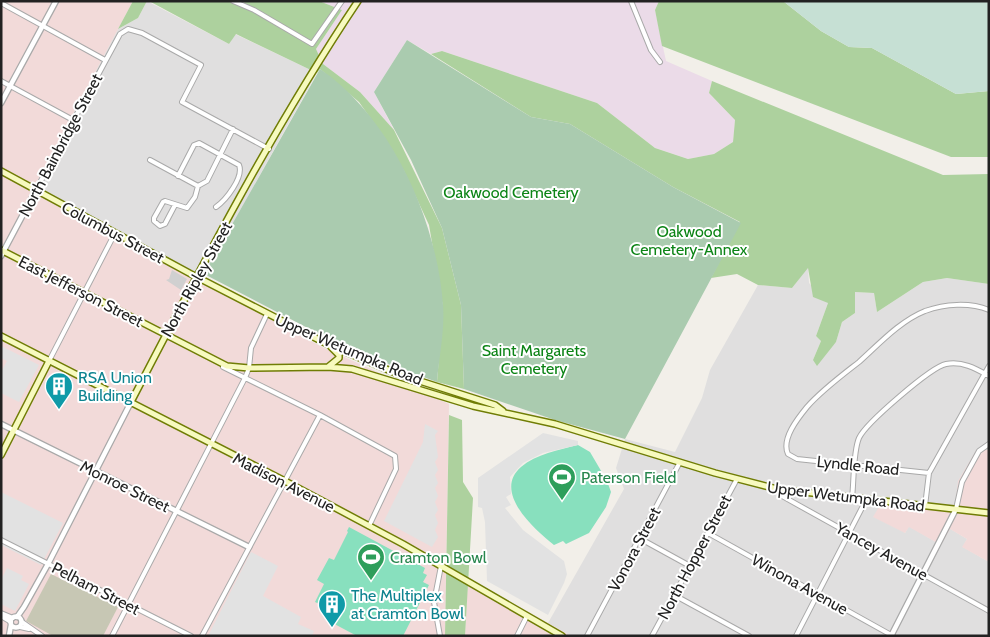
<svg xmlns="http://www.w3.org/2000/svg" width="990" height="637" font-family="Cabin,sans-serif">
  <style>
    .residential { fill: #e0dfdf }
    .commercial { fill: #f2dad9 }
    .industrial { fill: #ebdbe8 }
    .religious { fill: #d0d0d0 }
    .construction { fill: #c7c7b4 }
    .forest { fill: #add19e }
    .wetland { fill: #c6e0d4 }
    .cemetery { fill: #aacbaf }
    .pitch { fill: #88e0be }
    .parking { fill: #e2e2e2 }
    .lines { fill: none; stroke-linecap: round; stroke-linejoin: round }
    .minor-casing { stroke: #a9a9a9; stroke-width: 6 }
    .tertiary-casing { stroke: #a9a9a9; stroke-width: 7 }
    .secondary-casing { stroke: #707d05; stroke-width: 8 }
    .minor { stroke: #fff; stroke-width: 4 }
    .tertiary { stroke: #fff; stroke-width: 4.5 }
    .secondary { stroke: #f7fabf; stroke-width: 5 }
    .labels { text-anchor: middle; stroke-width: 4; stroke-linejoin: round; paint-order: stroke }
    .street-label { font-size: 16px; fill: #222; stroke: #fff }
    .park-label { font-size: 16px; fill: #0c8416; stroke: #fff }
    .culture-label { font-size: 16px; fill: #0d838f; stroke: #fff; text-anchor: start }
    .leisure-label { font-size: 16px; fill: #27864d; stroke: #fff; text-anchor: start }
  </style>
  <rect width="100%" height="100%" fill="#f2efe9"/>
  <!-- residential -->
  <path class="residential" d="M147 1 229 44 235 34 317 73 200 282 32 191 118 29 138 18Z
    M808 267 809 283 828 303 816 336 821 341 813 360 836 342 842 322 855 313V292L874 293 877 312 923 282 947 278 989 284V450L977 449 955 507 883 500 905 533 909 526 941 545 949 528 967 539 963 547 989 562V636H571L548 623 624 489 616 468 625 439 675 452 702 398 710 370 758 285 792 288Z"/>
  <!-- commercial -->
  <path class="commercial" d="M1 1H133L32 191 324 348 449 404 445 636H1Z
    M977 449 989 450V562L962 547 967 539 950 529 941 545 909 527 905 533 873 517 883 500 955 507 958 481Z
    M468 578 548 623 571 636H465Z"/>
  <!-- industrial -->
  <path class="industrial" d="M319 1H659L655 10 666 61 712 81 709 93 735 120 733 142 714 154 688 159 655 148 597 103 442 51 431 54 407 40 374 92 394 130 360 92 323 64 316 49 342 10Z"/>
  <!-- religious -->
  <path class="religious" d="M172 270 187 279 181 290 166 280 169 279Z"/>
  <!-- construction -->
  <path class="construction" d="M51 574 118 607 103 636H53L26 621Z"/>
  <!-- forest -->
  <path class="forest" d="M133 1H147L138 18 118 29Z
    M149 1H227L242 7 245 1H319L342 10 316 49 323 64 360 92 394 130 442 228 461 305 464 389 437 382 443 307 429 225 404 171 383 136 359 102 320 69 317 73 236 34 229 44Z
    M659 1H783L821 31 849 47 872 48 956 94 989 91V157H951L662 46 655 10Z
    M442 51 597 103 655 148 688 159 714 154 733 142 735 120 709 93 712 81 943 175 989 174V284L947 278 923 282 877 312 874 293 855 292V313L842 322 836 342 817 366 813 360 821 341 816 336 828 303 813 297 808 268 792 288 758 285 737 274 711 278 740 222 673 187 570 124 531 117 431 54Z
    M449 415 462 420 463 482 473 498 465 636H445Z"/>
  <!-- wetland -->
  <path class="wetland" d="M783 1H989V91L956 94 872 48 849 47 821 31Z"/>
  <!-- cemetery -->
  <path class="cemetery" d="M407 40 531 117 570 124 673 187 741 223 625 439 555 420 464 389 461 305 442 228 411 160 374 92Z
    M320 69C392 118 437 221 443 305 445 330 439 357 437 382L350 350 204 274Z"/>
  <!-- pitch -->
  <path class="pitch" d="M578 445 590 452 607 481 611 492 606 507 589 533 566 544 563 541 554 545C535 530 492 492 521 467 536 454 559 450 578 445Z
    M349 527 425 568 423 573 427 575 423 582 429 585 403 636H357L325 619 330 609 315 602 324 584 317 580 329 558 334 560 348 532 347 531Z"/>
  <!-- parking -->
  <path class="parking" d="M1 346 39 365 19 402 1 393V372L7 361 1 358Z
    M425 424 438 431 435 435 438 457 435 462 438 470 435 475 438 483 435 488 438 496 435 502 438 510 435 515 438 523 435 530 438 537 432 547 384 521 423 442Z
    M543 433 578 441V445L543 453 523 463 510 477 511 494 506 497 511 505 505 508 523 530 564 561 567 574 564 583 548 615 487 581 485 522 482 508 478 507V478Z
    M1 492 63 523 41 565 1 545Z
    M251 552 278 566 263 596 301 617 298 624 314 631 312 636H208Z
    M7 568 23 576 21 580 29 584 15 611 1 604V580Z"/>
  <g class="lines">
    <!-- minor casing -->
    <g class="minor-casing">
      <path id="minor" d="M233 1 254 10 312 44 342 1
        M631 1 651 50 660 62
        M1 3 105 60
        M1 81 73 120
        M150 160 198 186 207 181 233 129
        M178 176 194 145 199 143 239 165C244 177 226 200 216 207
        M36 190 120 34 128 29 142 33 201 65 182 102 269 149
        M175 205 165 224 160 226 154 221V218L163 202 165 201 187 208 195 197 198 186
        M49 361 115 233
        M223 367 320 415 395 456 396 469 369 526
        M929 473 797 459 788 454C781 439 798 418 807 407 822 390 841 376 859 362 879 344 900 321 925 311 945 304 969 302 989 310
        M777 489 782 496 989 611
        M852 498C854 482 853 452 859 438 866 423 931 367 946 364 962 361 975 368 989 376
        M925 506 929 473 989 366
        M956 509 962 482 979 451 989 444
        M708 533 893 636
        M639 538 690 566
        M1 540 191 636
        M674 595 749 636
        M1 613 13 618
        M1 616 11 622
        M22 622 42 636
        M20 627 29 629
        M112 636 245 378 249 368 251 348 267 314
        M202 636 320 415
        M440 636 434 602 441 566
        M517 636 527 616
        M587 636 680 462
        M652 636 737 479
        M796 636 866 500"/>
    </g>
    <!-- tertiary casing -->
    <g class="tertiary-casing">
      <path id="tertiary" d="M1 103 56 1
        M1 256 36 190
        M1 424 249 547
        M10.5 622a5.5 5.5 0 1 1 11 0a5.5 5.5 0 1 1-11 0Z
        M17 617 24 607 48 564 131 402
        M9 636 11 625
        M891 636 956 509"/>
    </g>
    <!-- secondary casing -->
    <g class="secondary-casing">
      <path id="secondary" d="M1 171 191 274 327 344 398 374 495 405 503 411
        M1 250 227 366 249 368 328 367 352 369 473 406 555 424 715 473 777 489 989 513
        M1 336 285 481 403 544 562 636
        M328 367 339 358V355L331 347
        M131 402C201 267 273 128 358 1
        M1 455 49 361"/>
    </g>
    <!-- minor -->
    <use href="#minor" class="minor"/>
    <!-- tertiary -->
    <use href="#tertiary" class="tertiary"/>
    <!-- secondary -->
    <use href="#secondary" class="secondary"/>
  </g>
  <!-- icons -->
  <defs>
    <g id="building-pin" transform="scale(1.4375)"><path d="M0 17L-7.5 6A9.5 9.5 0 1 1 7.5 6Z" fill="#0f9aa8" stroke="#fff"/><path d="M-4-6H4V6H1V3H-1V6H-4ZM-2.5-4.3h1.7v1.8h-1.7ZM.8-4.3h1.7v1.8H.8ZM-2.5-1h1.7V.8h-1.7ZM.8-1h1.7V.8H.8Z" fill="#fff"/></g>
    <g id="stadium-pin" transform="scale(1.4375)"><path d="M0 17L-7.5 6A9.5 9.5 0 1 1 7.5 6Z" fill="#2e9e5b" stroke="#fff"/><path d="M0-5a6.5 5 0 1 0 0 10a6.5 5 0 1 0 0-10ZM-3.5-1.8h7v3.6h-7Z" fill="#fff"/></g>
  </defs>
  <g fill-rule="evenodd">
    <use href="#building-pin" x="59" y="386"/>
    <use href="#stadium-pin" x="562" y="477"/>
    <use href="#stadium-pin" x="371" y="557"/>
    <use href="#building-pin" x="332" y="604"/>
  </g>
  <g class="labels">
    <!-- street labels -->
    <g class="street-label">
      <text transform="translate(60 145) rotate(-62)" y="6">North Bainbridge Street</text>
      <text transform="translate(113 232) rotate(28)" y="6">Columbus Street</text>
      <text transform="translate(196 279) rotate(-61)" y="6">North Ripley Street</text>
      <text transform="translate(81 291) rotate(27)" y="6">East Jefferson Street</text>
      <text transform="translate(349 349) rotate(23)" y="6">Upper Wetumpka Road</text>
      <text transform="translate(858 465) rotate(6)" y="6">Lyndle Road</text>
      <text transform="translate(284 482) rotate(27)" y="6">Madison Avenue</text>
      <text transform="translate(125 486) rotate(26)" y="6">Monroe Street</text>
      <text transform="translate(846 496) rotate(7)" y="6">Upper Wetumpka Road</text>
      <text transform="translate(634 549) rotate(-62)" y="6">Vonora Street</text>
      <text transform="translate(882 551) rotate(29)" y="6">Yancey Avenue</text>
      <text transform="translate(694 557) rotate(-62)" y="6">North Hopper Street</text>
      <text transform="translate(800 584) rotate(29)" y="6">Winona Avenue</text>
      <text transform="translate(96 588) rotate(27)" y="6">Pelham Street</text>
    </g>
    <!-- park labels -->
    <g class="park-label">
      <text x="511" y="198">Oakwood Cemetery</text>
      <text x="689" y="237">Oakwood<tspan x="689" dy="18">Cemetery-Annex</tspan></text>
      <text x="534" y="356">Saint Margarets<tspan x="534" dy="18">Cemetery</tspan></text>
    </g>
    <!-- culture labels -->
    <g class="culture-label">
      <text x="78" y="383">RSA Union<tspan x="78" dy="18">Building</tspan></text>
      <text x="351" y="601">The Multiplex<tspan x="351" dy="18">at Cramton Bowl</tspan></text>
    </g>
    <!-- leisure labels -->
    <g class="leisure-label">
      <text x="581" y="483">Paterson Field</text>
      <text x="390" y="563">Cramton Bowl</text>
    </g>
  </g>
  <!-- border -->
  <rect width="990" height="637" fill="none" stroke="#222222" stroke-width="5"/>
</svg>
